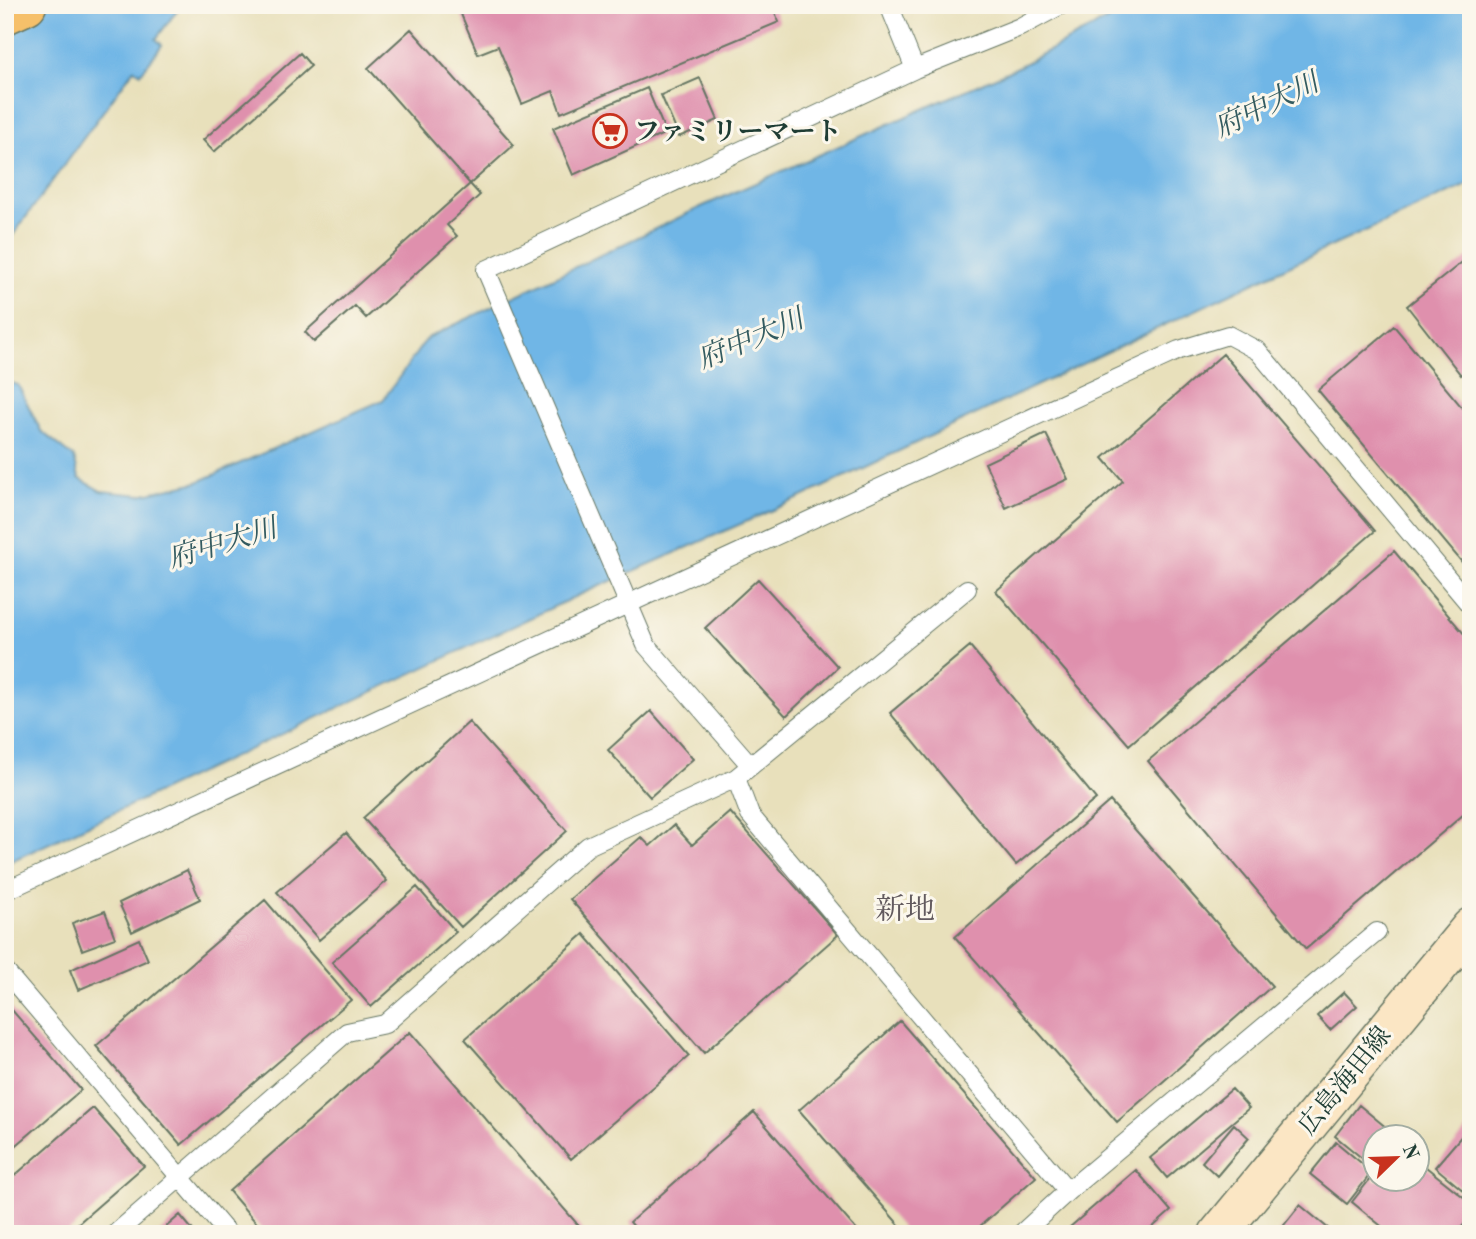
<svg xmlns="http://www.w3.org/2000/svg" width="1476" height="1239" font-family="'Old Standard TT','Noto Serif JP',serif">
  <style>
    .water { fill: #6fb6e6; stroke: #477a8d; stroke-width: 2 }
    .building { fill: #df90ad }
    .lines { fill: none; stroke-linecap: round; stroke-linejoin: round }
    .service-casing { stroke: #657663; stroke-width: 20 }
    .secondary-casing { stroke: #657663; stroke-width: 41 }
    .motorway-casing { stroke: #657663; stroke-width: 41 }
    .service { stroke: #fff; stroke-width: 18 }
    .secondary { stroke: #fbe6c4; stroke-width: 38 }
    .motorway { stroke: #f6c06b; stroke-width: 38 }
    .labels { text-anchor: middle; stroke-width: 6; stroke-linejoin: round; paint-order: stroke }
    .poi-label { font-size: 26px; font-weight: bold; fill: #1f3d34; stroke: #fbf7ec; text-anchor: start }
    .street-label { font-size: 26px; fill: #1f3d34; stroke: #fbf7ec }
    .water-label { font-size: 28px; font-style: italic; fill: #335b60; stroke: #fbf7ec }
    .quarter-label { font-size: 30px; fill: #625a5e; stroke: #fbf7ec }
  </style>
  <rect width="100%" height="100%" fill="#fbf7ec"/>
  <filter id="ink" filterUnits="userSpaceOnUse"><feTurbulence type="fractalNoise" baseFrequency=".0143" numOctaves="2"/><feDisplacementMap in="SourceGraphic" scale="14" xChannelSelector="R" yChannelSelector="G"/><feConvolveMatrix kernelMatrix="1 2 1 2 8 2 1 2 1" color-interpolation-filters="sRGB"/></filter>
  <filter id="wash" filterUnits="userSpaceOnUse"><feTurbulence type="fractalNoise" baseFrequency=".00686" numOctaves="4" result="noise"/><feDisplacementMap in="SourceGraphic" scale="28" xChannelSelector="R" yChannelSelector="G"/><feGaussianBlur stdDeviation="1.57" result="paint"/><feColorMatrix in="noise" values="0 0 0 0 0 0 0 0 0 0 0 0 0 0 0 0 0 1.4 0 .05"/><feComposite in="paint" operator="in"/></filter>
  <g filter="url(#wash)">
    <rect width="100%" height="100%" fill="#e8e0bb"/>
    <!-- water -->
    <path class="water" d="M5 5H181L156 39 162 45 141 73 134 69 5 246Z
      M1135 5H1471V183L1297 262 802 497 577 596 5 864V381L18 385 41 431 74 457 79 478 101 491 140 495 198 482 383 400 427 338 701 207 1016 68Z"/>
    <g id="blocks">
      <!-- building -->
      <path class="building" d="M457 5H772L779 22 561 113 553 91 522 104 498 46 478 54Z
        M411 29 514 145 470 184 368 68Z
        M300 53 311 66 214 152 203 140Z
        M700 78 718 120 679 137 661 95Z
        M647 88 666 133 573 175 553 128Z
        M470 184 480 195 447 225 457 236 366 318 355 306 314 342 305 332Z
        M1471 255V367L1461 375 1407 306Z
        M1394 326 1471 418V573L1318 390Z
        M1223 354 1375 531 1129 745 996 591 1123 481 1103 458Z
        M1046 434 1068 479 1006 508 985 463Z
        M1394 551 1471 642V808L1306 949 1148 761Z
        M758 579 838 667 786 716 705 628Z
        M970 646 1096 799 1016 865 890 713Z
        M651 711 693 759 650 797 608 750Z
        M469 722 567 831 461 927 363 818Z
        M1110 801 1272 986 1117 1122 955 937Z
        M730 812 838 935 704 1053 570 899 641 837 650 846 674 825 692 845Z
        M346 833 387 881 319 940 277 892Z
        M187 870 200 899 132 932 119 903Z
        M417 887 456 932 371 1007 332 962Z
        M265 900 351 1000 181 1145 96 1046Z
        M105 911 115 938 82 950 72 923Z
        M584 934 689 1056 571 1159 465 1039Z
        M139 939 148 960 78 990 70 970Z
        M1344 992 1357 1006 1330 1030 1317 1016Z
        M5 1002 81 1090 5 1155Z
        M900 1021 1036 1177 971 1234H907L799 1110Z
        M410 1032 586 1234H266L229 1191Z
        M1232 1089 1249 1108 1167 1178 1150 1158Z
        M1359 1105 1399 1138H1374V1168L1335 1136Z
        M93 1108 144 1166 66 1234H5V1184Z
        M754 1112 860 1234H640L630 1222Z
        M1234 1124 1249 1138 1217 1176 1202 1162Z
        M1471 1125V1197L1435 1167Z
        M1336 1142 1372 1172 1347 1204 1310 1174Z
        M1416 1159 1471 1203V1216L1462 1227 1447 1234H1391L1352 1202 1374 1174V1180H1416Z
        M1136 1170 1171 1211 1145 1234H1062Z
        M1300 1205 1335 1234H1277Z
        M180 1215 196 1234H158Z"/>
    </g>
  </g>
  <g filter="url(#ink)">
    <use href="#blocks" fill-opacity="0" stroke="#657663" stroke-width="2"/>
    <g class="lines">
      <!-- service casing -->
      <g class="service-casing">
        <path id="service" d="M889 5 915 69
          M751 766 646 645 486 270 915 69 1020 27 1061 5
          M736 778 750 815 1068 1191
          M5 891 1179 350 1228 335 1258 351 1471 606
          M5 971 228 1234
          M115 1234 347 1032 385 1024 588 846 736 778 967 589
          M1021 1234 1068 1191 1377 932"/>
      </g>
      <!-- secondary casing -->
      <g class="secondary-casing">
        <path id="secondary" d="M1218 1234 1471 927"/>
      </g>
      <!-- motorway casing -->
      <g class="motorway-casing">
        <path id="motorway" d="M5 15 27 5"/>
      </g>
      <!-- service -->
      <use href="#service" class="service"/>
      <!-- secondary -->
      <use href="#secondary" class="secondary"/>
      <!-- motorway -->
      <use href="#motorway" class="motorway"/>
    </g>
  </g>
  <!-- icons -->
  <defs>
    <g id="supermarket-ring" transform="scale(1.75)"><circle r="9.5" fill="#fbf7ec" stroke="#c8321e" stroke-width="1.5"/><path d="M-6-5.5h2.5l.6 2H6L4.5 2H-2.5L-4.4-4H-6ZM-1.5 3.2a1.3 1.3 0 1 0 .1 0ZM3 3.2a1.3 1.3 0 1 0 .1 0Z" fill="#c8321e"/></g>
  </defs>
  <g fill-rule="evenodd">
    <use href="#supermarket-ring" x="610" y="131"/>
  </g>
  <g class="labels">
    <!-- poi labels -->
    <g class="poi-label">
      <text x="634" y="140">ファミリーマート</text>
    </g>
    <!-- street labels -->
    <g class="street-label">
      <text transform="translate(1344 1080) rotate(-51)" y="9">広島海田線</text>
    </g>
    <!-- water labels -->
    <g class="water-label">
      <text transform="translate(1266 104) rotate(-26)" y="10">府中大川</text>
      <text transform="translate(750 338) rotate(-23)" y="10">府中大川</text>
      <text transform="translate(222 542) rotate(-17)" y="10">府中大川</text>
    </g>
    <!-- quarter labels -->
    <g class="quarter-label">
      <text x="905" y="919">新地</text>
    </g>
  </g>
  <!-- margin -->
  <rect width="1476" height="1239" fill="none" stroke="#fbf7ec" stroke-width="28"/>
  <!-- north arrow -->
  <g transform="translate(1396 1158) rotate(67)"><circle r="33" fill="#fbf7ec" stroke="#a3ada2" stroke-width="2"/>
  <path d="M0-5L12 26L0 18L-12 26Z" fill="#c8321e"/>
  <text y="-10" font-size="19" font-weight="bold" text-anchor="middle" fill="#1f3d34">N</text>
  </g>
</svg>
